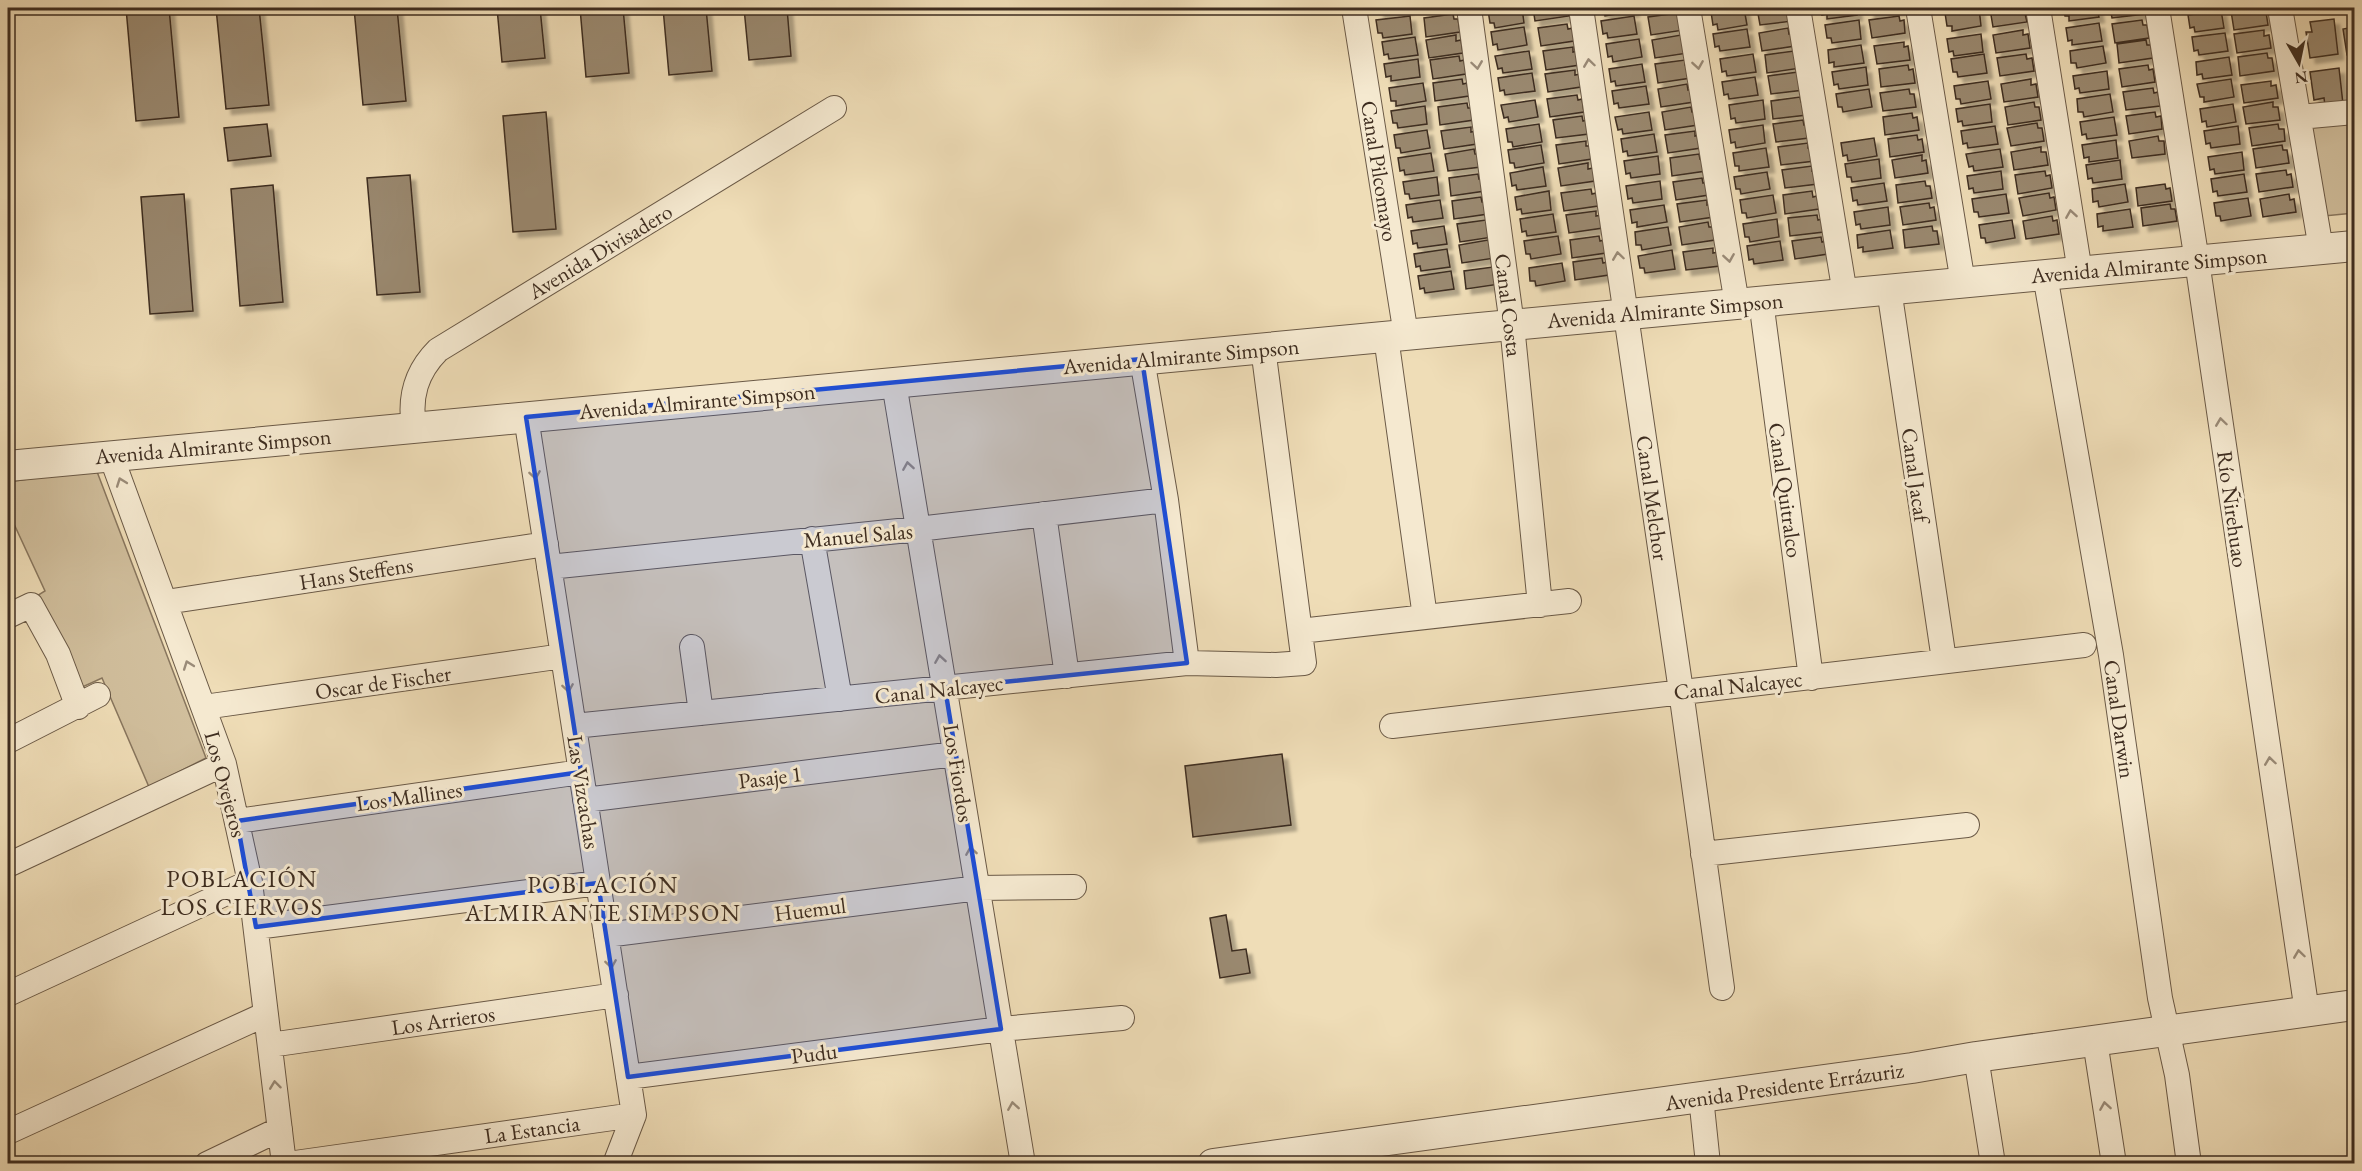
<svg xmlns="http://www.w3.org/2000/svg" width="2362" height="1171" font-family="'EB Garamond',serif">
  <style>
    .green { fill: #d1bf9d; stroke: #88765e; stroke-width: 1.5 }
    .building { fill: #9a896f; stroke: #3e2d20; stroke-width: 1.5; filter: url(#shadow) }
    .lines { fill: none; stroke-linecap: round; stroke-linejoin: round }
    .minor-casing { stroke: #6a5946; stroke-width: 26 }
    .tertiary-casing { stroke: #6a5946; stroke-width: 32 }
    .minor { stroke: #f5e9d0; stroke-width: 24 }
    .tertiary { stroke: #f5e9d0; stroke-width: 30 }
    .oneway { stroke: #9a8b78 }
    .marked { fill: #1d4ed8; fill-opacity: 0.2; stroke: #1d4ed8; stroke-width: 4.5; stroke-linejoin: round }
    .labels { text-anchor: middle; stroke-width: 6; stroke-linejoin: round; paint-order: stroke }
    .street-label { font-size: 22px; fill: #3e2d20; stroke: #f5e9d0 }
    .neighbourhood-label { font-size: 24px; letter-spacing: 1.5px; fill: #3e2d20; stroke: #f5e9d0 }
  </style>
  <defs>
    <filter id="shadow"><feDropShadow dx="5.5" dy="5.5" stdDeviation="1.5" flood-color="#0004"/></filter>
  </defs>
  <rect width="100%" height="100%" fill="#efddb7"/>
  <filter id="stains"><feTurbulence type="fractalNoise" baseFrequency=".00333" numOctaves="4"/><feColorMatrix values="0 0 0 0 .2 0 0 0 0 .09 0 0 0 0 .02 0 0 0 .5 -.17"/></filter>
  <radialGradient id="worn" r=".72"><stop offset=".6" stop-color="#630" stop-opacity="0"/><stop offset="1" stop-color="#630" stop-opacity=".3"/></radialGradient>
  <!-- green -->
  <path class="green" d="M2354 119V213L2324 216 2310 124Z
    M96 469 206 758 149 787 102 678 78 689 35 597 45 591 8 511V482Z"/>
  <!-- building -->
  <path class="building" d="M126 8H169L179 117 136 121Z
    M216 8H259L269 105 226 109Z
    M354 8H397L406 101 363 105Z
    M497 8H540L545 58 502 62Z
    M580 8H623L629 73 586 77Z
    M663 8H706L712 71 669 75Z
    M744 8H787L791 56 749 60Z
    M1374 8H1408V9L1379 13 1378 8Z
    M1505 8H1522L1524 23 1495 28 1494 23H1490L1488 10Z
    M1533 8H1567L1569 16 1535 21Z
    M1599 8H1634V11L1605 16 1604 11H1600Z
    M1744 8 1747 25 1718 30 1717 24 1713 25 1711 12Z
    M1757 8H1787L1793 21 1760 25Z
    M1821 8H1856L1857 15 1827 19V14L1822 15Z
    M1869 8H1903V9L1869 14Z
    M1979 8 1981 26 1952 31V26H1947L1945 13Z
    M1999 8 2024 9 2027 22 1993 27 1990 9Z
    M2063 8H2097L2099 17 2069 21V16H2065Z
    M2110 8H2144L2145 14 2112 18Z
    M2261 8V12H2266L2268 25 2234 30 2231 11Z
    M2221 10 2224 28 2195 32 2194 27 2190 28 2188 15Z
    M1678 13 1684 30 1651 35 1648 17Z
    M1453 14 1454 19H1458L1460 32 1426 37 1424 18Z
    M1410 16 1412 34 1383 38 1382 33H1378L1376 20Z
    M1634 16 1637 34 1608 38 1607 33 1603 34 1601 21Z
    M1899 16 1900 21 1904 20 1905 33 1872 38 1869 20Z
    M2354 18V54L2347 55 2343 29 2349 28 2348 19Z
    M2334 19 2338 54 2310 58 2306 32H2312L2310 22Z
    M1859 20 1861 39 1832 43 1831 38H1827L1825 25Z
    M2142 20 2143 25H2147L2149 38 2115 43 2112 24Z
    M2099 23 2102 41 2072 45V40L2068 41 2066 28Z
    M1567 24 1568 29 1573 28 1574 41 1541 46 1538 28Z
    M1524 27 1527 45 1498 50 1497 44 1493 45 1491 32Z
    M1788 28 1789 34 1794 33 1795 46 1762 51 1759 33Z
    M1747 29 1750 47 1720 51 1719 46 1715 47 1713 34Z
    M2023 30V35L2028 34 2030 48 1996 53 1993 35Z
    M2264 30V36L2269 35 2271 48 2237 53 2234 34Z
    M2225 33 2228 51 2199 55 2198 50 2194 51 2192 37Z
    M1981 34 1983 52 1954 56 1953 51 1949 52 1947 39Z
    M1456 35V41L1461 40 1463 53 1429 58 1426 40Z
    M1681 35 1688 53 1655 58 1652 40Z
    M1415 37 1418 55 1389 59 1388 54 1384 55 1382 42Z
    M1639 39 1642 57 1613 62 1612 56 1608 57 1606 44Z
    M2146 40 2147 45H2151L2153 58 2119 63 2117 44Z
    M1904 42V47L1908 46 1910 60 1877 64 1874 46Z
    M1861 45 1864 63 1834 67V62L1829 63 1828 50Z
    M2103 46 2106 63 2077 68 2076 63H2071L2070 51Z
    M1573 47V52L1578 51 1580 65 1546 70 1543 51Z
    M1529 51 1532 69 1503 73 1502 68 1498 69 1495 56Z
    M1794 51 1801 68 1767 73 1765 55Z
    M2267 53 2268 58H2272L2274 71 2240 76 2238 57Z
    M1753 54 1756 72 1727 76 1726 71 1722 72 1720 59Z
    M1984 54 1987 73 1958 77 1957 72H1953L1951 59Z
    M2026 54 2027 59 2032 58 2034 71 2000 76 1997 58Z
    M1459 56 1460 61 1464 60 1466 74 1433 79 1430 60Z
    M2229 57 2232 75 2203 79 2202 74 2197 75 2196 62Z
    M1418 59 1420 77 1391 81V76L1386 77 1384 64Z
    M1685 60V65H1689L1691 78 1658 83 1655 64Z
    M1642 64 1645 82 1616 86 1615 81 1611 82 1609 69Z
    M1908 65 1909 70 1913 69 1915 83 1881 87 1879 69Z
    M2148 65 2149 70 2153 69 2155 82 2122 87 2119 69Z
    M1866 67 1868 85 1839 89 1838 84 1834 85 1832 72Z
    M2339 68 2343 104 2325 106 2324 98 2314 100 2310 72Z
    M1575 70V75L1580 74 1581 87 1548 92 1545 74Z
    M2107 71 2109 89 2080 93 2079 88 2075 89 2073 76Z
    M1798 72 1804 90 1771 94 1768 76Z
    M1532 73 1535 91 1505 95 1504 90 1500 91 1498 78Z
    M1755 77 1758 95 1729 99 1728 94 1724 95 1722 82Z
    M1462 79 1463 84 1467 83 1469 96 1435 101 1433 83Z
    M2031 79V85L2036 84 2038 97 2004 102 2001 84Z
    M2231 79 2234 97 2204 102V97H2200L2197 84Z
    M1988 81 1991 99 1961 104 1960 99H1956L1954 86Z
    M2271 81V86L2276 85 2278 98 2244 103 2241 85Z
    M1423 83 1426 101 1396 106V101H1391L1389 88Z
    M1687 84 1688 90 1692 89 1694 102 1661 107 1658 89Z
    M1646 86 1649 104 1619 108 1618 103 1614 104 1612 91Z
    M2153 88 2154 93 2158 92 2160 106 2126 110 2123 92Z
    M1869 89 1872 107 1843 112 1842 107H1838L1836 94Z
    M1909 89 1910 94H1914L1916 107 1883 111 1880 93Z
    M2110 94 2113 112 2084 117 2083 112H2078L2077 99Z
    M1577 95 1578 100 1582 99 1584 112 1550 117 1547 99Z
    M1800 97 1801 102H1805L1807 115 1773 119 1771 101Z
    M1535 100 1538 117 1509 122 1508 117 1504 118 1501 105Z
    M1763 100 1765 119 1736 123 1735 118 1731 119 1729 105Z
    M2034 102 2035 107H2039L2041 120 2008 125 2005 107Z
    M2273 102V107H2278L2280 120 2246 124 2243 107Z
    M1467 103 1468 108H1472L1474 120 1440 125 1438 107Z
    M1990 104 1992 122 1963 126 1962 121 1958 122 1956 109Z
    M2233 104 2236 122 2207 127 2206 121 2202 122 2200 109Z
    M1425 106 1427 124 1398 128 1397 123H1393L1391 111Z
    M1691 107 1692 112H1696L1698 125 1665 130 1662 112Z
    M546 112 556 229 513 232 503 116Z
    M1649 112 1652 130 1623 134 1622 129 1618 130 1615 117Z
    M2155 112 2156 117 2161 116 2162 129 2129 134 2126 116Z
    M1912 113 1913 118 1917 117 1919 130 1885 135 1883 117Z
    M1582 116 1583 121 1587 120 1589 134 1556 138 1553 120Z
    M2114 117 2117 135 2087 139 2086 134 2082 135 2080 122Z
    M1803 120 1804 125 1808 124 1809 138 1776 142 1773 124Z
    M2037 123 2038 128H2042L2044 141 2011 146 2007 128Z
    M267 124 271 156 228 161 224 128Z
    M1539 124 1542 142 1513 147 1512 142H1508L1506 129Z
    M2278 124 2279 129H2284L2285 141 2252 146 2249 128Z
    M1763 125 1765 143 1736 148 1735 142 1731 143 1729 130Z
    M1995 126 1998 144 1968 148 1967 143 1963 144 1961 131Z
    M2238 126 2240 144 2211 148 2210 143 2206 144 2204 131Z
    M1471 127V132L1476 131 1477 144 1444 149 1441 131Z
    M1427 130 1430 148 1401 153 1400 148H1396L1394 135Z
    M1695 131V136L1700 135 1701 148 1668 153 1665 135Z
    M1654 134 1657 152 1628 156 1627 151 1623 152 1621 139Z
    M1917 135 1918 140 1922 139 1924 152 1890 157 1888 139Z
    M2158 136 2159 141H2164L2165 154 2132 158 2129 141Z
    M1874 138 1877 156 1848 161 1847 155 1843 156 1841 143Z
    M2116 140 2118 158 2089 162V157L2084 158 2082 145Z
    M1586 141V146H1591L1592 159 1559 164 1556 145Z
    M1808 143V148H1813L1815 161 1781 165 1778 147Z
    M1541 145 1544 163 1515 168 1514 163H1510L1508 150Z
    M2282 145 2283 150H2287L2289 163 2256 168 2253 149Z
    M2041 147V152H2046L2048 165 2014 170 2011 152Z
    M1766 148 1769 167 1739 171V166H1735L1733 153Z
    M1474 149 1475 154H1479L1481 167 1448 171 1445 154Z
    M2000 149 2003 167 1974 171 1973 166 1969 167 1966 154Z
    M2242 152 2244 170 2215 174 2214 169 2210 170 2208 157Z
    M1431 153 1434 171 1405 175 1404 170 1400 171 1398 158Z
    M1699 154 1700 159 1704 158 1706 171 1672 176 1670 158Z
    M1922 155V161L1926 160 1928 173 1895 178 1892 160Z
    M1658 156 1660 174 1631 178 1630 173 1626 174 1624 161Z
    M1879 159 1881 178 1852 182 1851 177H1847L1845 164Z
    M2120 160 2122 179 2093 183 2092 178 2088 179 2086 165Z
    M1588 163V169L1593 168 1595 181 1561 186 1558 168Z
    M1812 166V171L1817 170 1818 184 1785 188 1782 170Z
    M1543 167 1546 186 1517 190 1516 185 1512 186 1510 173Z
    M2286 170 2287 175 2291 174 2293 187 2259 192 2256 174Z
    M2001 171 2003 189 1974 193 1973 188 1969 189 1967 176Z
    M2045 171 2046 176 2050 175 2052 188 2018 194 2015 175Z
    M1767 172 1770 189 1741 194 1740 189H1736L1734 177Z
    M1478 174 1479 179 1483 178 1485 191 1451 196 1449 178Z
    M2244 174 2247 192 2218 196 2217 191 2213 192 2211 179Z
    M410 175 420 292 377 295 367 178Z
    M1437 177 1439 195 1410 199 1409 194H1405L1403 182Z
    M1702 178 1703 183 1707 182 1709 195 1676 200 1673 182Z
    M1660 181 1662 199 1633 203 1632 198 1628 199 1626 186Z
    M1925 181 1926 186H1930L1932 198 1898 203 1896 185Z
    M1884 183 1887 201 1858 205 1857 200 1853 201 1851 188Z
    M2125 184 2128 202 2099 207 2098 201 2093 202 2092 189Z
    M2165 184 2166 189 2170 188 2172 201 2138 206 2136 188Z
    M273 185 283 302 240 306 231 189Z
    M1591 189 1592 194 1596 193 1598 206 1564 211 1561 193Z
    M1549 191 1551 210 1522 214 1521 209 1517 210 1515 197Z
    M1812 191 1813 197 1817 196 1819 209 1785 214 1783 195Z
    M2049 193 2050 198 2054 197 2056 210 2023 216 2019 198Z
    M184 194 193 311 150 314 141 197Z
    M2006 194 2009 213 1979 217 1978 212H1974L1972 199Z
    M2289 194 2290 200 2294 199 2296 212 2263 217 2260 199Z
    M1773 195 1776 213 1747 218 1746 213H1742L1740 200Z
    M1481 197 1482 202H1486L1488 214 1454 219 1452 201Z
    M2248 198 2251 216 2221 221 2220 216H2216L2214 203Z
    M1440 200 1443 218 1413 222 1412 217 1408 218 1406 205Z
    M1707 200V205L1712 204 1714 217 1680 222 1677 204Z
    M1929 203 1930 208 1934 207 1936 220 1903 225 1900 207Z
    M2170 204 2171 209H2175L2177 221 2143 226 2141 208Z
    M1664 205 1667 222 1637 227V222L1632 223 1630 210Z
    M1888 207 1890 225 1861 229 1860 224 1856 225 1854 212Z
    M2130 209 2133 227 2103 231V226L2098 227 2097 214Z
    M1596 211V216L1601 215 1603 228 1569 233 1566 215Z
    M1553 214 1556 232 1527 236 1526 231 1522 232 1520 219Z
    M1817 215 1818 220 1822 219 1824 232 1790 236 1788 218Z
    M2052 216 2053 221 2057 220 2059 234 2026 239 2023 221Z
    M1777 219 1779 237 1750 242 1749 237H1745L1743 224Z
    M1486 220 1493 237 1460 242 1457 224Z
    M2012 220 2015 238 1986 243 1985 238H1981L1979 225Z
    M1708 222 1709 227H1713L1715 240 1682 245 1679 227Z
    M1444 226 1447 244 1418 248 1417 243 1413 244 1411 231Z
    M1932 226 1933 231H1937L1939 244 1905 248 1903 230Z
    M1668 227 1671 245 1642 250 1641 245H1636L1635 232Z
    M1890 230 1893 248 1863 252V247L1858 248 1857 235Z
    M1558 236 1561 254 1531 259 1530 254H1526L1524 241Z
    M1599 236 1600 241 1604 240 1606 253 1572 258 1570 240Z
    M1821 237 1822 242 1827 241 1828 254 1795 259 1792 241Z
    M1488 240 1495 258 1462 263 1459 245Z
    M1780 241 1783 260 1754 264 1753 259 1749 260 1747 246Z
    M1713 248V253L1718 252 1720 266 1686 270 1683 252Z
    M1447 249 1450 267 1421 271 1420 266 1416 267 1414 254Z
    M1672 250 1675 269 1645 273 1644 268H1640L1638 256Z
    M1602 258 1603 263 1607 262 1609 275 1575 280 1573 262Z
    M1562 263 1565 281 1536 286 1535 281H1530L1529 268Z
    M1493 267 1500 284 1466 289 1464 271Z
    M1451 271 1454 289 1425 293 1424 288 1420 289 1418 276Z
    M1282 754 1291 825 1193 837 1185 766Z
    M1226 915 1232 951 1246 949 1250 973 1220 978 1210 918Z"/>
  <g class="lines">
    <!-- minor casing -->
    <g class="minor-casing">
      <path id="minor" d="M1354 8 1406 335
        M1469 8 1512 325 1540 605
        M1581 8 1681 691 1722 988
        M1688 8 1737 304
        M1798 8 1845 294
        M1918 8 1963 283
        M2038 8 2080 272
        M2157 8 2197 261 2307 1012
        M2280 8 2321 249
        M2299 117 2354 112
        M2045 275 2111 655 2160 998 2177 1075 2189 1164
        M1889 289 1944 660
        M1761 301 1811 678
        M1386 337 1425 617
        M1142 359 1166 500 1187 663
        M894 383 1023 1164
        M526 417 634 1115 615 1164
        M414 427C409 397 416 372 438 350L834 108
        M111 456 224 764 250 882 284 1164
        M1044 514 1067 676
        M812 539 840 699
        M549 567 918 529 1166 500
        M166 602 546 544
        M8 616 31 605 58 654 78 707
        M1300 631 1569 601
        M692 647 701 713
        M204 707 563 656
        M574 726 1187 663 1276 665 1304 663 1263 348
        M1392 726 2084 645
        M8 741 98 695
        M585 800 955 754
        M237 821 581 772
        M1703 854 1967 825
        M8 865 224 764
        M256 927 598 883
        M606 935 978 888 1074 887
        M8 994 250 882
        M2095 1041 2114 1164
        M270 1045 616 995
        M1976 1057 1993 1164
        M628 1077 1001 1029 1122 1018
        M1701 1097 1708 1164
        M8 1132 266 1014
        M207 1164 280 1129
        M288 1164 634 1115"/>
    </g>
    <!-- tertiary casing -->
    <g class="tertiary-casing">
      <path id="tertiary" d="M8 466 2354 246
        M1213 1164 1912 1068 1976 1057 2354 1005"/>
    </g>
    <!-- minor -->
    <use href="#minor" class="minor"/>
    <!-- tertiary -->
    <use href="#tertiary" class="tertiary"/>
  </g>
  <!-- one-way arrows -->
  <defs><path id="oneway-chevron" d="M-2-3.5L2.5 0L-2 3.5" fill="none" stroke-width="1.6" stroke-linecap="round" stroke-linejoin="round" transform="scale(1.5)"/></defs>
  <g class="oneway">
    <use href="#oneway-chevron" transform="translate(1589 63) rotate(-98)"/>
    <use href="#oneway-chevron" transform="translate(1477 65) rotate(82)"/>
    <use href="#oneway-chevron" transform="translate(1698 65) rotate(81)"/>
    <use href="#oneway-chevron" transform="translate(2071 214) rotate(-99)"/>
    <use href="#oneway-chevron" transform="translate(1618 256) rotate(-98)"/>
    <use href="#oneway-chevron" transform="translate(1729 258) rotate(81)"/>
    <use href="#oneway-chevron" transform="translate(2221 422) rotate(-98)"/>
    <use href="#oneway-chevron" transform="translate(908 466) rotate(-99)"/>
    <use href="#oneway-chevron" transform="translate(535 475) rotate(81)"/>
    <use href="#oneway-chevron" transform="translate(121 482) rotate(-110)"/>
    <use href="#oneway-chevron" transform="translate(940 659) rotate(-99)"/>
    <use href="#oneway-chevron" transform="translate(188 665) rotate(-110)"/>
    <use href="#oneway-chevron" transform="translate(568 688) rotate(81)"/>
    <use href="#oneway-chevron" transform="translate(2270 761) rotate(-98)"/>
    <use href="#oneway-chevron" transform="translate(971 851) rotate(-99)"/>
    <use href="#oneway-chevron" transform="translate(2299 954) rotate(-98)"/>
    <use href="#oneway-chevron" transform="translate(611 964) rotate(81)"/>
    <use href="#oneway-chevron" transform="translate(275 1085) rotate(-97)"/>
    <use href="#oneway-chevron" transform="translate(1013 1106) rotate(-99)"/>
    <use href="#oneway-chevron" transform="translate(2105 1106) rotate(-99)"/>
  </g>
  <!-- marked area -->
  <path class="marked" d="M1142 359 1187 663 945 688 1001 1029 628 1077 598 883 256 927 237 821 581 772 526 417Z"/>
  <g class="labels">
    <!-- street labels -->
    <g class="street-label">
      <text transform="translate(1380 171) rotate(81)" y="8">Canal Pilcomayo</text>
      <text transform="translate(600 251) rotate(-31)" y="8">Avenida Divisadero</text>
      <text transform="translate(2149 265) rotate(-5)" y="8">Avenida Almirante Simpson</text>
      <text transform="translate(1509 305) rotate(83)" y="8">Canal Costa</text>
      <text transform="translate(1665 310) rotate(-5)" y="8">Avenida Almirante Simpson</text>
      <text transform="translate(1181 356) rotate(-5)" y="8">Avenida Almirante Simpson</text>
      <text transform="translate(697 401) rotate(-5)" y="8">Avenida Almirante Simpson</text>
      <text transform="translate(213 446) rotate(-5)" y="8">Avenida Almirante Simpson</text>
      <text transform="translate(1916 475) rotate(82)" y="8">Canal Jacaf</text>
      <text transform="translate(1786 490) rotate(82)" y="8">Canal Quitralco</text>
      <text transform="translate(1653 498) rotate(82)" y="8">Canal Melchor</text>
      <text transform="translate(2233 509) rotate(82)" y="8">Río Ñirehuao</text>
      <text transform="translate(858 535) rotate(-5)" y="8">Manuel Salas</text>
      <text transform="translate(356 573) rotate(-9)" y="8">Hans Steffens</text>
      <text transform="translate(383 682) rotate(-8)" y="8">Oscar de Fischer</text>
      <text transform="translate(1738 685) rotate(-6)" y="8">Canal Nalcayec</text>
      <text transform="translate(939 689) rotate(-6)" y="8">Canal Nalcayec</text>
      <text transform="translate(2120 719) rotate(82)" y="8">Canal Darwin</text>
      <text transform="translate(959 773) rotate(81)" y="8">Los Fiordos</text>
      <text transform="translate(770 777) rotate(-7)" y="8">Pasaje 1</text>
      <text transform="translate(226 784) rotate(75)" y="8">Los Ovejeros</text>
      <text transform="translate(584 792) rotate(81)" y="8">Las Vizcachas</text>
      <text transform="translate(409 796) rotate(-8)" y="8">Los Mallines</text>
      <text transform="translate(810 909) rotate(-7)" y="8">Huemul</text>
      <text transform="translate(443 1020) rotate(-8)" y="8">Los Arrieros</text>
      <text transform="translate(814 1053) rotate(-7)" y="8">Pudu</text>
      <text transform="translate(1784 1086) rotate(-8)" y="8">Avenida Presidente Errázuriz</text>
      <text transform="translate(532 1129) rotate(-8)" y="8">La Estancia</text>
    </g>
    <!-- neighbourhood labels -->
    <g class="neighbourhood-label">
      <text x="242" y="887">POBLACIÓN<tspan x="242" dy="28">LOS CIERVOS</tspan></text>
      <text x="603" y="893">POBLACIÓN<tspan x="603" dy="28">ALMIRANTE SIMPSON</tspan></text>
    </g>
  </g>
  <!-- margin -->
  <rect width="2362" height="1171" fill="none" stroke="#efddb7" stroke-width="30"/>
  <rect x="9" y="9" width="2344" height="1153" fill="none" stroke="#3e2d20" stroke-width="3"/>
  <rect x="15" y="15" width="2332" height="1141" fill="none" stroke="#3e2d20" stroke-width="1.5"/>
  <!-- north arrow -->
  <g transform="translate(2299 63) rotate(171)" stroke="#f5e9d0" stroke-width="4.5" paint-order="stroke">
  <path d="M0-4.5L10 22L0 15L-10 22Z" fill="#3e2d20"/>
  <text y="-9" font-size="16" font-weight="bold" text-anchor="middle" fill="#3e2d20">N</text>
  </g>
  <rect width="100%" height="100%" filter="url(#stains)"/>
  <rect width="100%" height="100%" fill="url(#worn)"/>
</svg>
